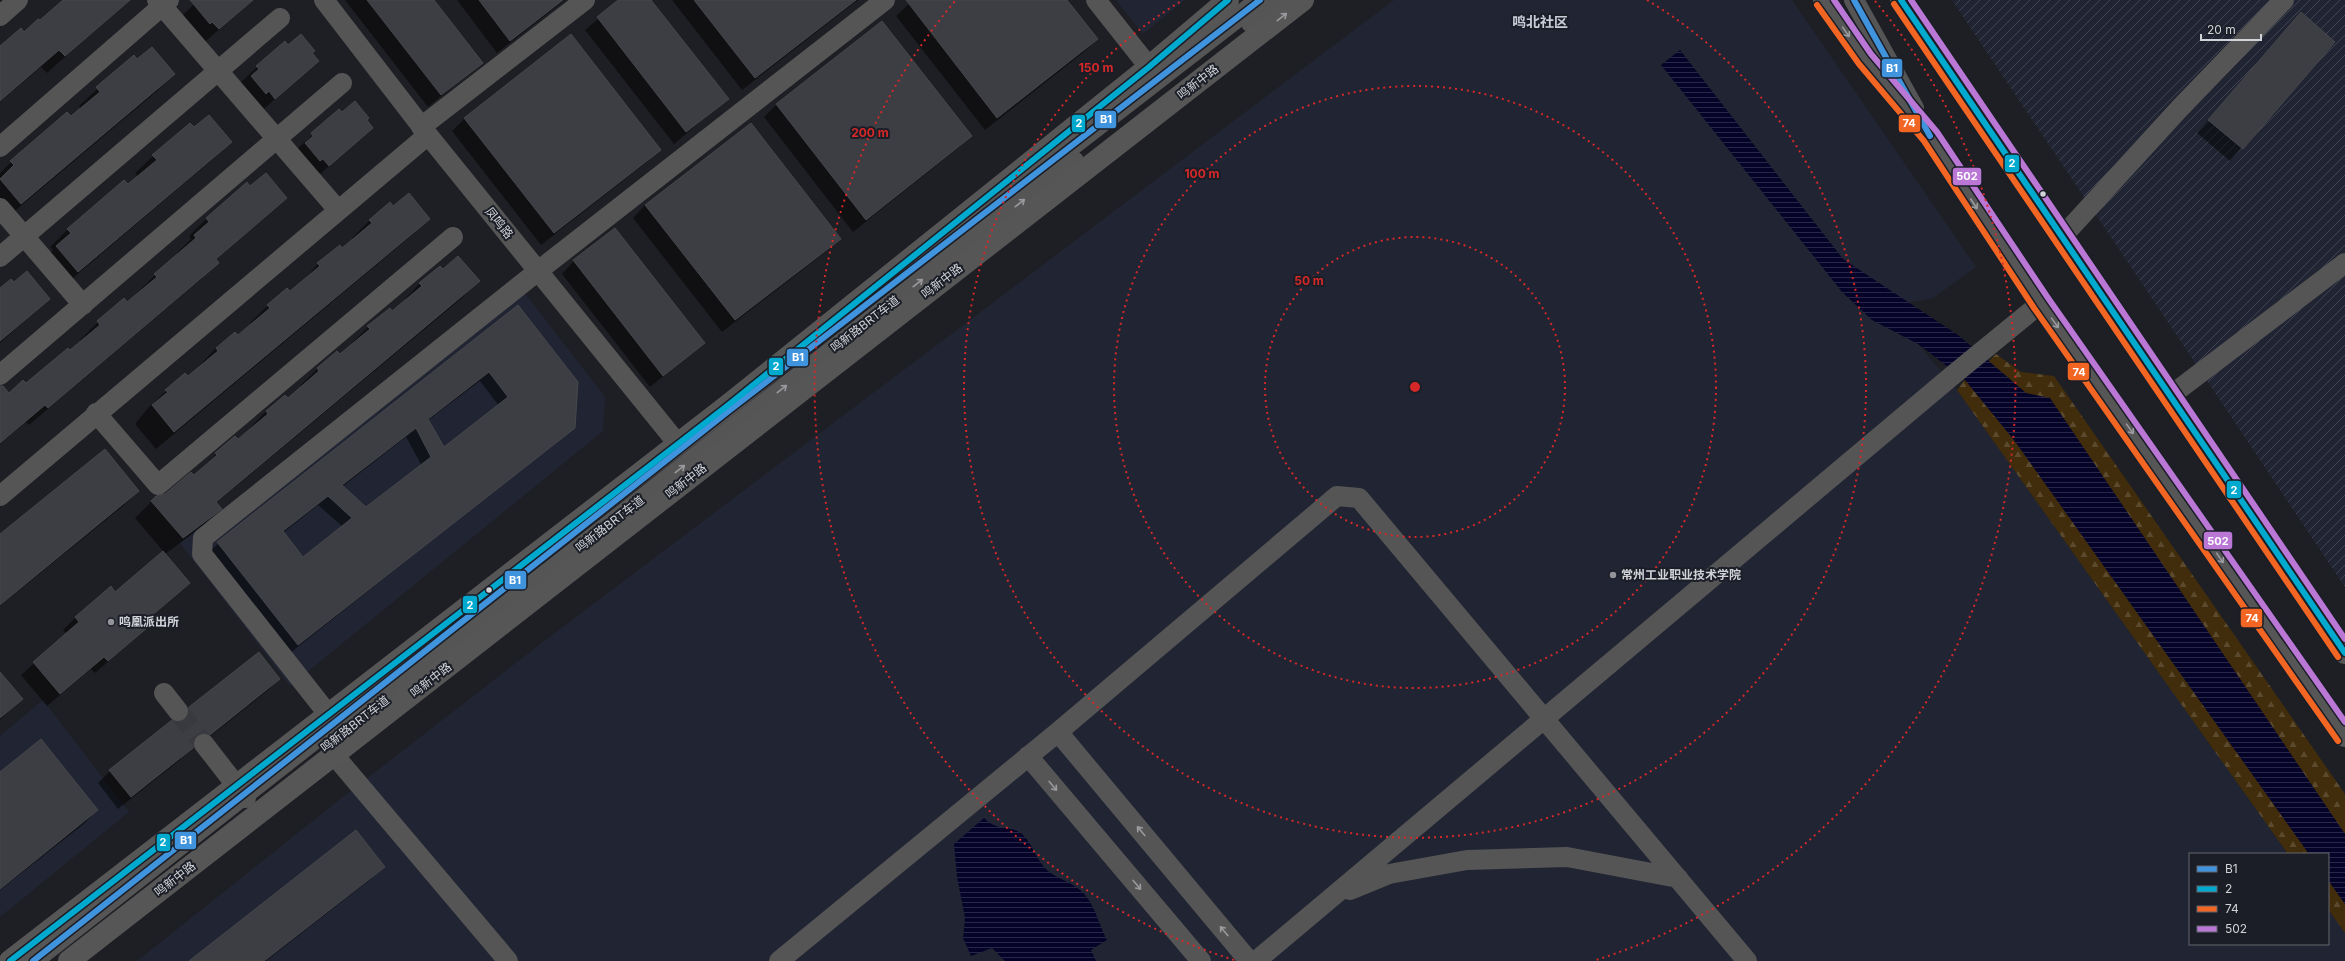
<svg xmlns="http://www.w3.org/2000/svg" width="2345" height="961" font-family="Inter,'Noto Sans SC',sans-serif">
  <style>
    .built { fill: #212533 }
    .industrial { fill: url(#industrial-furrows) }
    .forest { fill: url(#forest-firs) }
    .water { fill: url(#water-rules) }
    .shadow { fill: #0007; fill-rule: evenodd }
    .building { fill: #3c3e43; stroke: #46474b; fill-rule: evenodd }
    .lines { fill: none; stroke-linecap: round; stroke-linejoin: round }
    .minor-tunnel { stroke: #393a3f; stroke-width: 20; stroke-dasharray: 20 10; stroke-linecap: butt }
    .minor { stroke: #565555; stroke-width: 20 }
    .major { stroke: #575657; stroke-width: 22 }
    .bus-1-casing { stroke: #1b1e27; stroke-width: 9 }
    .bus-2-casing { stroke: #1b1e27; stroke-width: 9 }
    .bus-3-casing { stroke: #1b1e27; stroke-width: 9 }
    .bus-4-casing { stroke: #1b1e27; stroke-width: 9 }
    .bus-1 { stroke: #4094de; stroke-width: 6 }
    .bus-2 { stroke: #00a9ce; stroke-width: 6 }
    .bus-3 { stroke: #f26522; stroke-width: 6 }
    .bus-4 { stroke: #ba77d6; stroke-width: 6 }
    .oneway { stroke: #9a9b9e }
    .oneway2 { stroke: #9a9a9e }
    .ring { fill: none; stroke: #d62828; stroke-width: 2; stroke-dasharray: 2 4 }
    .bus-dot { fill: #d1d3d9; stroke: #1b1e27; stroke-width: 1.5 }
    .poi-dot { fill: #92949a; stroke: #1b1e27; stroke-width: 1.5 }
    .labels { text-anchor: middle; stroke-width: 4; stroke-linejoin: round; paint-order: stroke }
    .street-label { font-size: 12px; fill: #d1d3d9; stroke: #1b1e27 }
    .poi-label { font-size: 12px; font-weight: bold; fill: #d1d3d9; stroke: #1b1e27; text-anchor: start }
    .quarter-label { font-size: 14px; font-weight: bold; fill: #c9cdda; stroke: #1b1e27 }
    .centre { fill: #d62828; stroke: #1b1e27; stroke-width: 2 }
    .ring-label { font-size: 12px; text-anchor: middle; font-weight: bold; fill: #d62828; stroke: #1b1e27; stroke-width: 4; stroke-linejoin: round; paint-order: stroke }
    .line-badge { stroke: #1b1e27; stroke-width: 1.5 }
    .badge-label { font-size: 11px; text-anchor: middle; font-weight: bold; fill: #fff }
  </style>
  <defs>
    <pattern id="industrial-furrows" width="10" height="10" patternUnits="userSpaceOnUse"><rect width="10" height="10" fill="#212533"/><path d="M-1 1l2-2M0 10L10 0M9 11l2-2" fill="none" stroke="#404450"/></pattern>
    <pattern id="forest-firs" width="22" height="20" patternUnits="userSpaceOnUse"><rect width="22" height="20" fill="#412c0b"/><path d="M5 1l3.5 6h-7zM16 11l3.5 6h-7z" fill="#5b4a2e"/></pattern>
    <pattern id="water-rules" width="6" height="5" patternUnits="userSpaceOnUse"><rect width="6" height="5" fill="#050328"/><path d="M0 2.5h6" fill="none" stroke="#282747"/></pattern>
  </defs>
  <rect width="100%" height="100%" fill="#1e1f24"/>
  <!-- built -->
  <path class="built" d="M1116 0H1185L1143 34Z
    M1394 0H1792L1976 267 1933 298 1907 303 1843 259 1680 50 1661 65 1872 320 1918 344 1957 390 2288 854H2190V944H2328V909L2345 933V961H137L334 804 535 648Z
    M514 279 605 397 603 431 290 686 180 543Z
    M43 700 129 812 0 917V736Z"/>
  <!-- industrial -->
  <path class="industrial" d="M1952 0H2345V587Z"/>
  <!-- forest -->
  <path class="forest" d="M1996 354 2021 372 2054 376 2345 794V834L2026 393 1989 361Z
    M1965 380 2014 440 2309 854H2288L1957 390Z
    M2328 880 2345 904V933L2328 909Z"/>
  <!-- water -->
  <path class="water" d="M1680 50 1843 259 1958 335 2026 393 2050 398 2345 834V904L2328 880V854H2309L2014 440 1965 380 1918 344 1872 320 1842 292 1661 65Z
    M984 818C997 832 1012 825 1022 834 1033 844 1037 862 1048 871 1058 879 1071 882 1080 890 1094 901 1099 925 1107 940L1091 950 1096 961H1005L992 948 971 956 963 938 965 918 957 877 954 844Z"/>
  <!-- shadow -->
  <path class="shadow" d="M64 0H114L120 7 47 73 41 67 0 102V47L24 33Z
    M198 0H253L200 46 178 25 185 17 183 15Z
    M345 0H433L481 63 428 107Z
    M457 0H565L497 53Z
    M620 0H650L727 99 674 144 585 30Z
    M672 0H858L742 90Z
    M913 0H1066L1097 39 1084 52 985 130 896 16Z
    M2301 13 2334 42 2230 161 2197 133Z
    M882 22 970 136 958 148 853 232 764 117 776 105Z
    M571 35 660 150 647 162 541 245 452 131 464 119Z
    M288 46 311 53 318 61 256 116 239 84 257 67Z
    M133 56 137 61 174 74 156 92 3 221 0 218V173L11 162 81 109 79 106Z
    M339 110 342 114 365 120 372 128 310 183 294 152Z
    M194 129 231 142 213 159 60 289 39 264 53 250 50 247 68 229 138 177 135 173 153 156Z
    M286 198 216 260 218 263 200 280 29 425 26 422 0 444V397L25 385 70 352 82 342 80 340 98 322 138 294 137 293 155 275 178 255 177 253 191 239 189 236 207 218Z
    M645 205 840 239 827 251 722 332 633 218Z
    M393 207 429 218 411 236 156 449 135 424 148 408 166 391 200 368 199 366 216 348 238 336 251 325 250 323 268 305 301 283 318 264 354 240 352 238 370 220Z
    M574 261 704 343 650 387 562 274Z
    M442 271 478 281 462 298 216 503 220 508 204 525 164 555 188 583 150 618 153 622 140 634 95 673 91 669 47 706 21 675 67 634 63 630 76 617 115 593 164 552 135 518 152 501 193 477 216 454 251 429 250 428 266 411 285 396 287 399 303 387 301 385 318 368 340 355 353 345 352 343 368 327 392 312 405 301 404 300 420 283Z
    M14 284 49 299 0 343V289Z
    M518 306 574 427 289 654 208 552ZM480 381 499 406 443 449 427 421ZM406 437 422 466 366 508 342 487ZM318 505 343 527 303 558 283 533Z
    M138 491 123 506 0 606V536Z
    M0 673 22 698 0 720Z
    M279 679 266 692 197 747 192 745 180 760 118 809 98 783 110 771 177 723 189 708Z
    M0 774 97 810 85 823 0 890Z
    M383 867 371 879 266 961H190Z"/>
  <!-- building -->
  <path class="building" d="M63 0H130L65 56 59 50 0 101V46L21 28 24 32 38 19 40 20Z
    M190 0H253L219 29 212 22 210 24Z
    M367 0H434L483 63 441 95Z
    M479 0H563L510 41Z
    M618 0H651L729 99 686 132 597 17Z
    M694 0H856L755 78Z
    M906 0H1067L1098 39 997 118Z
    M2301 12 2335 42 2243 149 2208 120Z
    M882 21 972 136 866 220 776 104Z
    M301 34 315 51 312 53 319 61 275 99 269 91 266 94 251 76 259 69 256 66 285 41 288 45Z
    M571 34 661 150 554 233 464 118Z
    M152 47 175 74 21 204 0 179 14 165 10 161 67 112 71 116 100 92 96 87 134 55 137 59Z
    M355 101 369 118 367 120 373 128 329 166 323 159 320 161 305 143 313 136 311 133 339 109 342 112Z
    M209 115 232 142 78 272 56 246 71 233 67 229 124 180 128 184 157 160 152 155 190 123 194 127Z
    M751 123 841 239 735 320 645 205Z
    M266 173 287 198 216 259 219 263 48 408 45 405 0 443V386H3L9 393 23 380 26 383 68 348 70 350 100 325 97 321 124 298 127 302 157 277 154 274 196 238 194 235 209 222 206 218 247 182 250 186Z
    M409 193 430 219 174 432 152 405 168 392 165 390 185 373 188 376 218 351 216 348 235 332 238 335 270 308 267 305 287 288 290 291 320 266 317 263 340 245 342 248 372 223 369 220 390 202 393 206Z
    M615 228 705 343 663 376 573 260Z
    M458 256 480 281 216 502 222 509 183 538 151 501 156 496 165 494 191 472 194 475 217 455 215 453 235 436 238 439 268 414 266 411 285 395 288 398 319 371 317 368 337 351 340 354 370 329 367 326 390 308 392 311 422 286 419 283 440 266 443 269Z
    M27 271 50 299 0 341V288L11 279 14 282Z
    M518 305 578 382 575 428 298 645 217 542ZM489 372 508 397 444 447 428 419ZM416 428 431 457 366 507 342 485ZM328 496 352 518 303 557 283 531Z
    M105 449 139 491 0 605V534Z
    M163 551 190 583 150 617 154 622 108 661 104 657 60 694 33 662 79 622 75 617 111 586 115 592Z
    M259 652 280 679 210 735 203 733 197 735 193 740V748L131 797 109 770 172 720 179 722 185 720 189 715V707Z
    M0 672 23 699 0 718Z
    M41 739 98 810 0 889V772Z
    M356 830 385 867 264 961H189Z"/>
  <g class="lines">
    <!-- minor-tunnel -->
    <path class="minor-tunnel" d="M178 711 204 744"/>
    <!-- minor -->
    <path class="minor" d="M157 0 338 210
      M324 0 428 135 678 444
      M1096 0 1149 67
      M1854 0 1914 108
      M0 16 18 0
      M1251 23 1281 0
      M421 127 585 0
      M0 147 169 0
      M0 208 83 305
      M971 224 1260 0
      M2061 238 2180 108 2284 0
      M0 257 280 18
      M0 375 342 83
      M2170 396 2345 263
      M96 413 158 485 453 237
      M0 496 428 135
      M164 693 178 711
      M370 712 1074 161
      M328 714 202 554 203 538 538 271 885 0
      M1058 732 1249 961
      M204 744 246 798
      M334 755 508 961
      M1028 756 1201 961
      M1350 890 1389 874 1467 860 1567 857 1678 878
      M33 961 380 688
      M779 961 1058 732 1337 496 1359 498 1747 961
      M1256 961 1953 375 2041 303"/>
    <!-- major -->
    <path class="major" d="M1824 0 1865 59 1930 136 2041 303 2345 736
      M1901 0 2345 653
      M10 961 727 406 1149 67 1228 0
      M69 961 1303 0"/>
    <!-- bus-1 casing -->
    <g class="bus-1-casing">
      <path id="bus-1" d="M1854 0 1930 136
        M33 961 730 410 1260 0"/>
    </g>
    <!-- bus-2 casing -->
    <g class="bus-2-casing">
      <path id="bus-2" d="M1901 0 2345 653
        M10 961 727 406 1149 67 1228 0"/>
    </g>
    <!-- bus-3 casing -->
    <g class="bus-3-casing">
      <path id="bus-3" d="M1894 4 2338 657
        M1817 5 1859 64 1924 141 2034 308 2338 741"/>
    </g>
    <!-- bus-4 casing -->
    <g class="bus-4-casing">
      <path id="bus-4" d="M1834 0 1871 54 1937 132 2048 298 2345 722
        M1911 0 2345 639"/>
    </g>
    <!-- bus-1 -->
    <use href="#bus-1" class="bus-1"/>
    <!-- bus-2 -->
    <use href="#bus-2" class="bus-2"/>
    <!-- bus-3 -->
    <use href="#bus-3" class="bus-3"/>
    <!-- bus-4 -->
    <use href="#bus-4" class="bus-4"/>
  </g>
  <!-- one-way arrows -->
  <defs><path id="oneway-shaft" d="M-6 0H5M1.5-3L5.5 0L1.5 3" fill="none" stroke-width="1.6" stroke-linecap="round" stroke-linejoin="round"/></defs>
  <g class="oneway">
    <use href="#oneway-shaft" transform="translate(1282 17) rotate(-38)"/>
    <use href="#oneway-shaft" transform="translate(1846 32) rotate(55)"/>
    <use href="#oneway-shaft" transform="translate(1974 204) rotate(57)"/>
    <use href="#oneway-shaft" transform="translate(2055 323) rotate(55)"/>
    <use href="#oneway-shaft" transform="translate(2130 429) rotate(55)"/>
    <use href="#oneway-shaft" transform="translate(2220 558) rotate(55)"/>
  </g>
  <g class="oneway2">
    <use href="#oneway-shaft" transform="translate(1020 203) rotate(-38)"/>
    <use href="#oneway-shaft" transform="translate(918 283) rotate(-38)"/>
    <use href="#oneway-shaft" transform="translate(782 389) rotate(-38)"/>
    <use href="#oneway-shaft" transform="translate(680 469) rotate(-38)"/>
    <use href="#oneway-shaft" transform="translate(1053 786) rotate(50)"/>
    <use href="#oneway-shaft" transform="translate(1141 831) rotate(-130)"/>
    <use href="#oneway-shaft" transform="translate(1137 885) rotate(50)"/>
    <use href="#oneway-shaft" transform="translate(1224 931) rotate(-130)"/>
  </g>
  <!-- distance rings -->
  <g class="ring">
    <circle cx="1415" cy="387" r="150"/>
    <circle cx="1415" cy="387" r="301"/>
    <path d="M1647 0A451 451 0 1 1 1183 0"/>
    <path d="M1234 960A601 601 0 0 1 955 1M1875 1A601 601 0 0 1 1596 960"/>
  </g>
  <!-- markers -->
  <g class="bus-dot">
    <circle cx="2043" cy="194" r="3.5"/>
    <circle cx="489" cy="590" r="3.5"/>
  </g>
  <g class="poi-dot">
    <circle cx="1613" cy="575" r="4"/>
    <circle cx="111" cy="622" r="4"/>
  </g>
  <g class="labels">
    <!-- street labels -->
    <g class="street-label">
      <text transform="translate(1198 82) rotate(-38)" y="4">鸣新中路</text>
      <text transform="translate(499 223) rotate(51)" y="4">凤鸣路</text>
      <text transform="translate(942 281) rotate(-38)" y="4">鸣新中路</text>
      <text transform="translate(865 324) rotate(-38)" y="4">鸣新路BRT车道</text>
      <text transform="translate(686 481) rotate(-38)" y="4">鸣新中路</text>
      <text transform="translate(610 524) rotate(-38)" y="4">鸣新路BRT车道</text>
      <text transform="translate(431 680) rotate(-38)" y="4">鸣新中路</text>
      <text transform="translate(355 724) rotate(-38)" y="4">鸣新路BRT车道</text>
      <text transform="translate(175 879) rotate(-38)" y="4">鸣新中路</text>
    </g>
    <!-- poi labels -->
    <g class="poi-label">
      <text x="1621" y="579">常州工业职业技术学院</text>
      <text x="119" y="626">鸣凰派出所</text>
    </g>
    <!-- quarter labels -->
    <g class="quarter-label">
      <text x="1540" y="27">鸣北社区</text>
    </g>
  </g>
  <circle cx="1415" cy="387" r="6" class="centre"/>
  <g class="ring-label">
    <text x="1096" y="72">150 m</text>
    <text x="870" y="137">200 m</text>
    <text x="1202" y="178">100 m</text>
    <text x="1309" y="285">50 m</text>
  </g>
  <g class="line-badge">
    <rect x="1881" y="58" width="22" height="20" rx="4" fill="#4094de"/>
    <rect x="1094" y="110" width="23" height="19" rx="4" fill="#4094de"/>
    <rect x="1898" y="114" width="23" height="19" rx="4" fill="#f26522"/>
    <rect x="1071" y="114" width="15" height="19" rx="4" fill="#00a9ce"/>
    <rect x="2004" y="154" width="16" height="19" rx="4" fill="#00a9ce"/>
    <rect x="1952" y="167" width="30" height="19" rx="4" fill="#ba77d6"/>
    <rect x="786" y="348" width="23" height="19" rx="4" fill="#4094de"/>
    <rect x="768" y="357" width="16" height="19" rx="4" fill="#00a9ce"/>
    <rect x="2067" y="362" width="23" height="19" rx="4" fill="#f26522"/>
    <rect x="2226" y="480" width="16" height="19" rx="4" fill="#00a9ce"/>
    <rect x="2203" y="531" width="30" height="19" rx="4" fill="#ba77d6"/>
    <rect x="504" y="570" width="23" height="20" rx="4" fill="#4094de"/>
    <rect x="462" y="595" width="16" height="19" rx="4" fill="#00a9ce"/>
    <rect x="2240" y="608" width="23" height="20" rx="4" fill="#f26522"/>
    <rect x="174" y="831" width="23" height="19" rx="4" fill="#4094de"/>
    <rect x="156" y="833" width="15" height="19" rx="4" fill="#00a9ce"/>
  </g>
  <g class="badge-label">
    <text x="1892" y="72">B1</text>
    <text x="1106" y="123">B1</text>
    <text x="1909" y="127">74</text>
    <text x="1079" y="127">2</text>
    <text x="2012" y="167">2</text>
    <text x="1967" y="180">502</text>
    <text x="798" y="361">B1</text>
    <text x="776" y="370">2</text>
    <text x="2079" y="376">74</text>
    <text x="2234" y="494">2</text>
    <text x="2218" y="545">502</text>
    <text x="515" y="584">B1</text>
    <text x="470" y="609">2</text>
    <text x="2252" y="622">74</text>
    <text x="186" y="844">B1</text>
    <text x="163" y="846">2</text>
  </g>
  <!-- legend -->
  <rect x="2189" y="853" width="140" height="92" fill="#1b1e27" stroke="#64666e"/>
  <rect x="2197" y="866" width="20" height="6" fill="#4094de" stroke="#64666e"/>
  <text x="2225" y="873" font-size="12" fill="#d1d3d9">B1</text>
  <rect x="2197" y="886" width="20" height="6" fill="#00a9ce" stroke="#64666e"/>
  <text x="2225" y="893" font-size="12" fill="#d1d3d9">2</text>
  <rect x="2197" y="906" width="20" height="6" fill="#f26522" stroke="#64666e"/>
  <text x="2225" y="913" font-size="12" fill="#d1d3d9">74</text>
  <rect x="2197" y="926" width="20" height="6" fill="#ba77d6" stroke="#64666e"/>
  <text x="2225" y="933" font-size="12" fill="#d1d3d9">502</text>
  <!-- scale -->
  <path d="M2201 34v6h60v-6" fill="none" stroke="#d1d3d9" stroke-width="2"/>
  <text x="2207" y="34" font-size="12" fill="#d1d3d9" stroke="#1b1e27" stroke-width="3" paint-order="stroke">20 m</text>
</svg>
